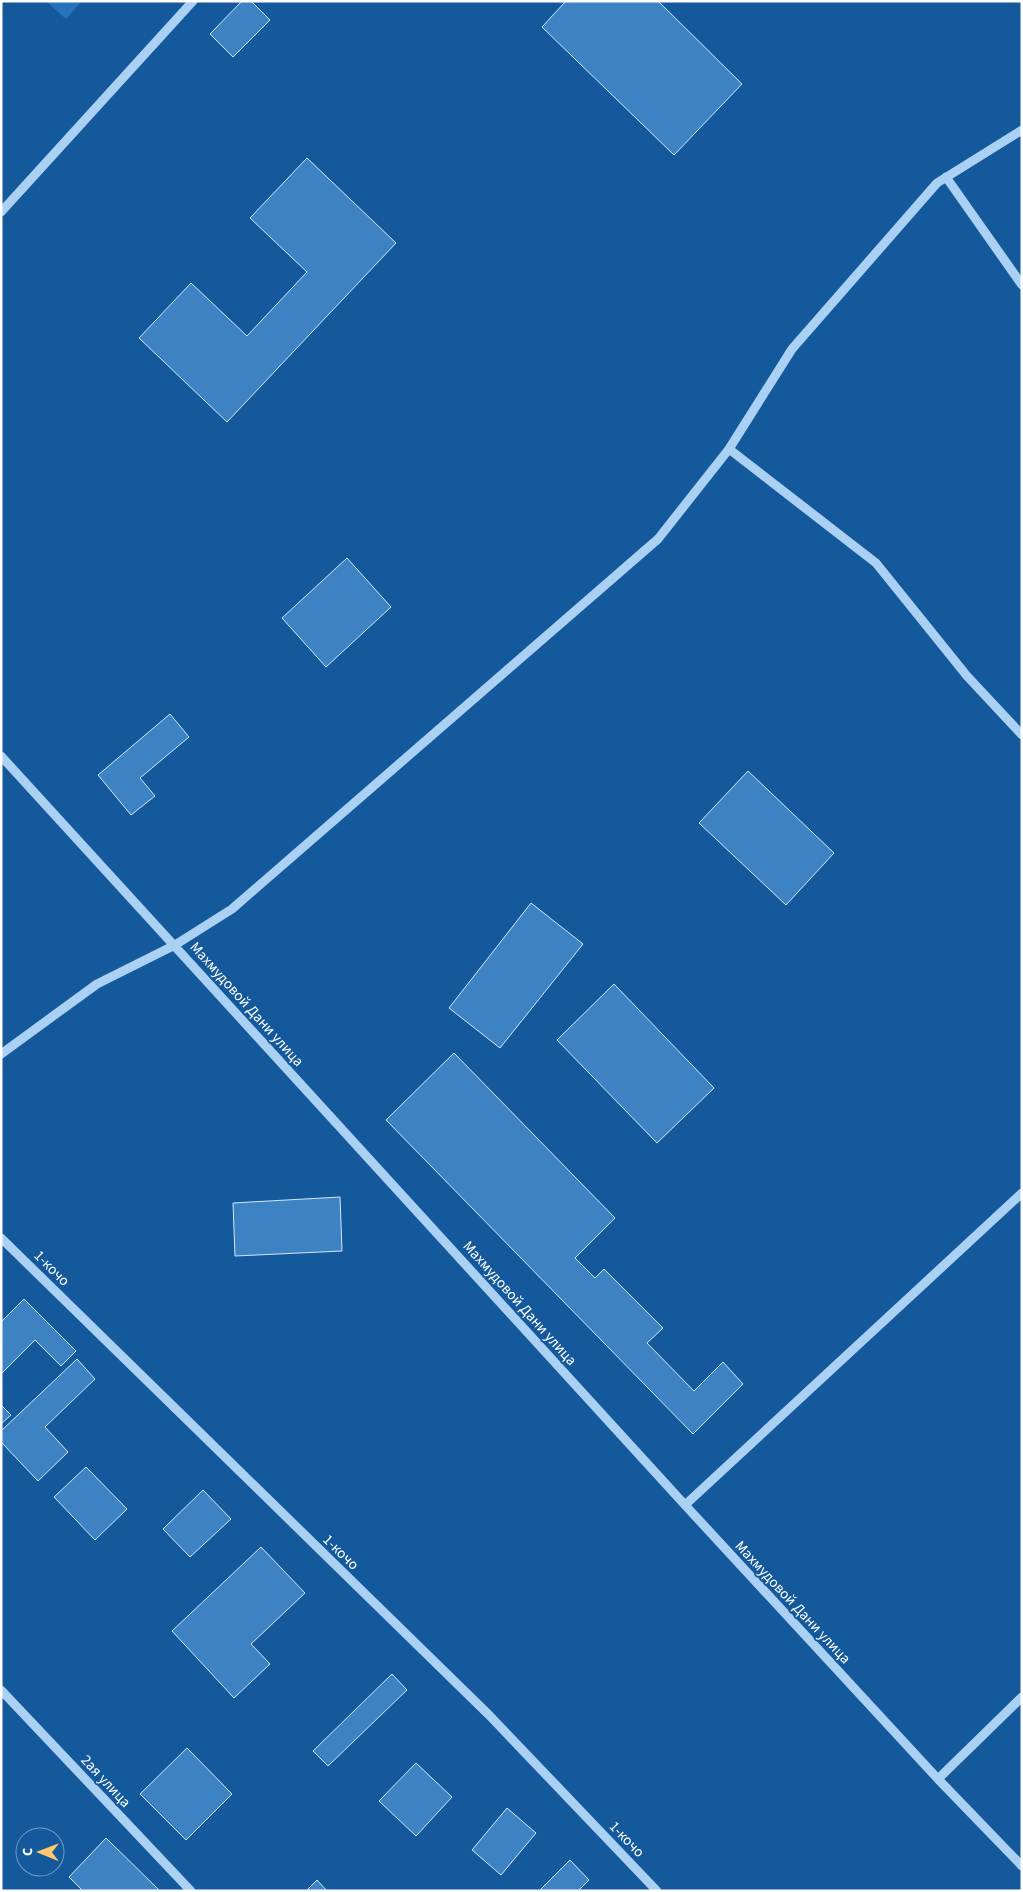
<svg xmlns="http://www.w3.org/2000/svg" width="1023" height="1892" font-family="'Source Sans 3',sans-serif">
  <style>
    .green { fill: #2773ba }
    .building { fill: #3d82c2; stroke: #d2e8fd }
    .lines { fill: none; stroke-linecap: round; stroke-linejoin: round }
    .minor { stroke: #aad0f3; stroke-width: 9 }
    .labels { text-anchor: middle; stroke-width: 4; stroke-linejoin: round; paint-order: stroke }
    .street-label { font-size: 15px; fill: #fff; stroke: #14599c }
  </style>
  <rect width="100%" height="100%" fill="#14599c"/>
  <!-- green -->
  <path class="green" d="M46 1H82L66 19Z"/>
  <!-- building -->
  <path class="building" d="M242 1H251L270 20 233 57 210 34Z
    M566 1H658L742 84 674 155 542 27Z
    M307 158 396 243 227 422 139 338 191 283 247 336 307 272 250 218Z
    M347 558 391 607 326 667 282 618Z
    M170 714 189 737 140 778 155 796 131 815 98 775Z
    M748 771 834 853 786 905 699 823Z
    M531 903 583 944 500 1048 449 1008Z
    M614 984 714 1088 657 1143 557 1040Z
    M454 1053 615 1218 575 1258 595 1278 604 1269 663 1328 647 1343 694 1391 723 1362 743 1384 693 1434 386 1120Z
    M340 1197 342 1251 235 1256 233 1203Z
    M24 1299 76 1351 61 1366 35 1340 1 1374V1322Z
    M77 1359 95 1379 45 1427 68 1452 38 1481 1 1442V1431Z
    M1 1405 11 1415 1 1424Z
    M86 1467 127 1509 95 1540 54 1497Z
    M203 1490 231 1519 190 1557 163 1529Z
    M261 1547 305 1593 251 1644 270 1664 234 1698 172 1631Z
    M392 1674 407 1690 328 1766 313 1751Z
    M187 1748 232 1794 186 1840 140 1794Z
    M416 1763 452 1797 416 1836 379 1801Z
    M507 1808 536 1833 501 1875 472 1850Z
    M106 1838 159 1890V1891H83L69 1877Z
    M570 1860 589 1880 578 1891H539Z
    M317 1880 327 1891H306Z"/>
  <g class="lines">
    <!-- minor -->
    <path class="minor" d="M946 177 1022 285
      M1 212 193 1
      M729 449 876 563 967 676 1022 735
      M1 756 685 1505 938 1779 1022 1866
      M1 1054 97 984 175 945 232 909 658 539 729 449 792 349 937 183 1022 130
      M1 1238 489 1715 657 1891
      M685 1505 1022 1193
      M1 1690 191 1891
      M938 1779 1022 1697"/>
  </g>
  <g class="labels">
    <!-- street labels -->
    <g class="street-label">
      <text transform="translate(247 1004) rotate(48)" y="5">Махмудовой Дани улица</text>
      <text transform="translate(52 1268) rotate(45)" y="5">1-кочо</text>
      <text transform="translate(520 1303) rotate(48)" y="5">Махмудовой Дани улица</text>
      <text transform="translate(341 1552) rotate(44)" y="5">1-кочо</text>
      <text transform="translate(793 1602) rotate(47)" y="5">Махмудовой Дани улица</text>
      <text transform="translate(106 1781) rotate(47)" y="5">2ая улица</text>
      <text transform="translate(627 1839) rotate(46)" y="5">1-кочо</text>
    </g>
  </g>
  <!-- border -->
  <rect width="1023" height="1892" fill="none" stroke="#ffffff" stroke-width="5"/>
  <!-- north arrow -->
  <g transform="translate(40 1852) rotate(271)"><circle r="24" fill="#14599c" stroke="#729bc4"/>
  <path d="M0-4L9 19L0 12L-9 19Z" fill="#ffca6c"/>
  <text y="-8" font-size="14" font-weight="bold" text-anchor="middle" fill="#ffffff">С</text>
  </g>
</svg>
